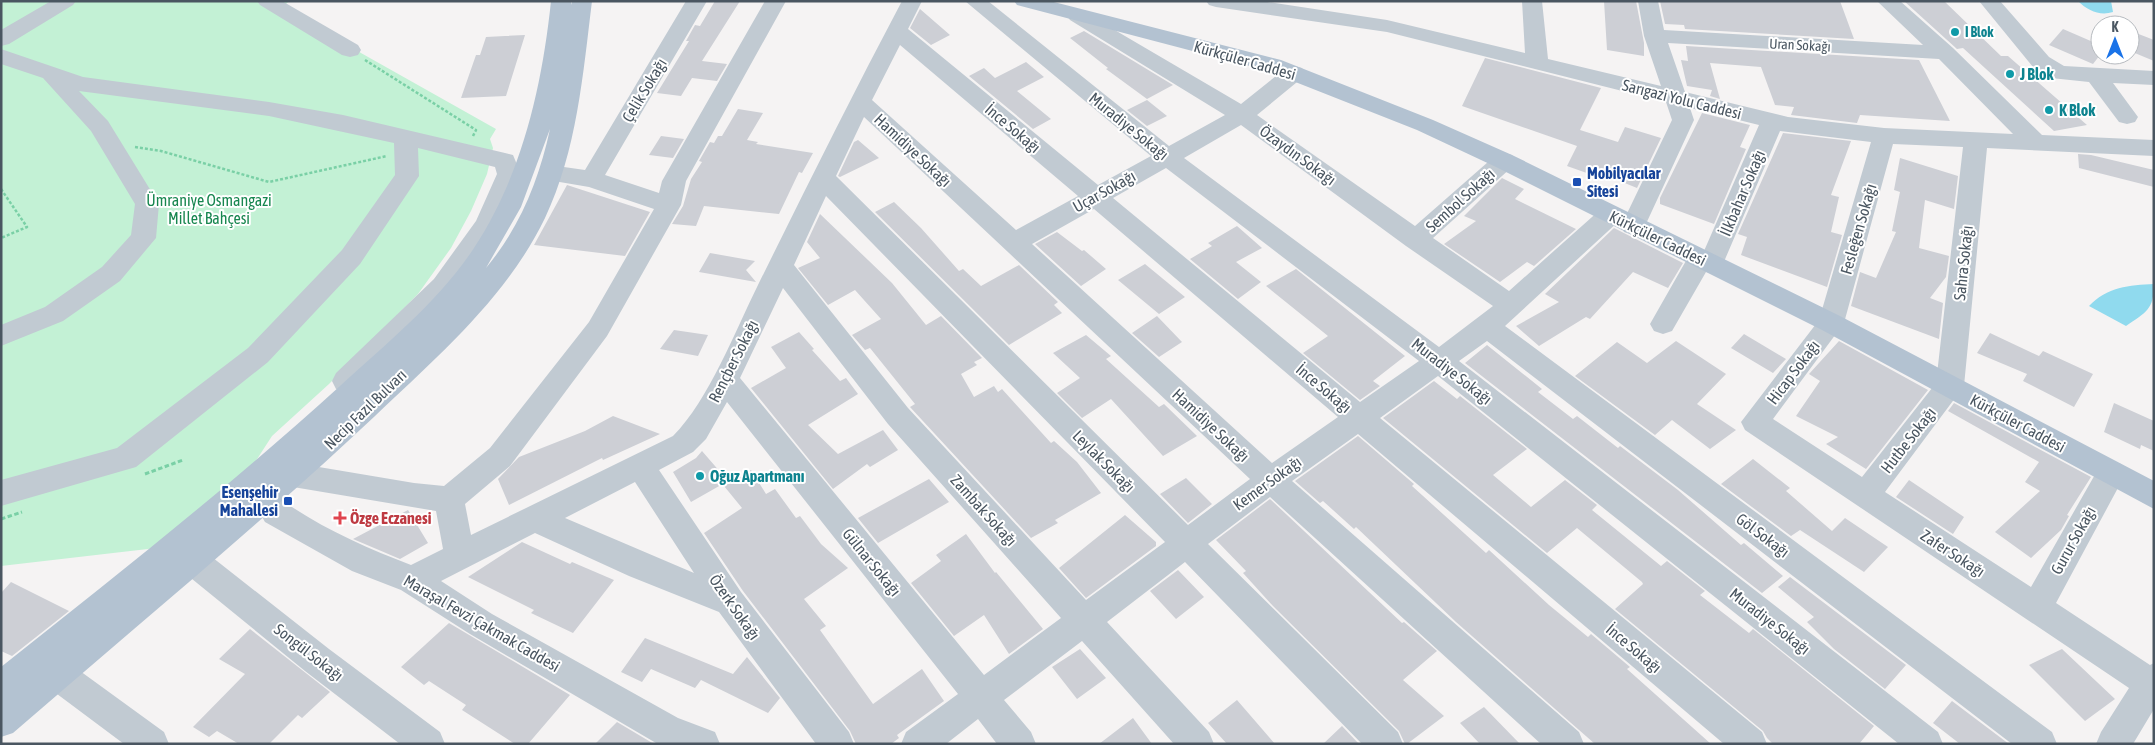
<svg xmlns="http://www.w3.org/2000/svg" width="2155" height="745" font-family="'Asap Condensed',sans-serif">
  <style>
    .green { fill: #c3f1d5 }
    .water { fill: #90daee }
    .building { fill: #cdcfd5 }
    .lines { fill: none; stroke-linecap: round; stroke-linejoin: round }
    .path-far1 { stroke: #7ad0a6; stroke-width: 2.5; stroke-dasharray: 3 2; stroke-linecap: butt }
    .path { stroke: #7ad0a6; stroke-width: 3; stroke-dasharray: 4.5 2.5; stroke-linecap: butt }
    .minor { fill: #c1cad2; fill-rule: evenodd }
    .major { fill: #b3c2d1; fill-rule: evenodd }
    .culture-dot { fill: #0f9aa8; stroke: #fff; stroke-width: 2 }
    .transit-dot { fill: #1a4fb4; stroke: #fff; stroke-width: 2 }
    .health-dot { fill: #e0444e; stroke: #fff; stroke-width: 2 }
    .labels { text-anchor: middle; stroke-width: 4; stroke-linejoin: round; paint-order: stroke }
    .far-culture-label { font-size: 14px; font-weight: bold; fill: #0d838f; stroke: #fff; text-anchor: start }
    .far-street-label { font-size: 14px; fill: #4a5661; stroke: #fff }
    .street-label { font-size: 16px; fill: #4a5661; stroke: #fff }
    .culture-label { font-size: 16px; font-weight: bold; fill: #0d838f; stroke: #fff; text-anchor: start }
    .transit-label { font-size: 16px; font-weight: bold; fill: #164399; stroke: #fff; text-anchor: start }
    .park-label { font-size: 16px; fill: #17864f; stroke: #fff }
    .health-label { font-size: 16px; font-weight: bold; fill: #be3a42; stroke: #fff; text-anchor: start }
  </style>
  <rect width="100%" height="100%" fill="#f5f3f3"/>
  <!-- green -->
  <path class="green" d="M1 1H289L286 4 361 53 496 129 490 139 493 148 487 174 471 211 451 248 418 294 329 384 272 436 250 470 165 547 1 566Z"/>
  <!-- water -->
  <path class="water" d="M2078 1H2111L2113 12C2100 16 2088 11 2078 1Z
    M2154 284C2154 310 2146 312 2126 326L2089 306C2107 287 2129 285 2154 284Z"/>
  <!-- building -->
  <path class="building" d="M715 1H740L702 61 727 64 717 81 692 78 681 96 657 93 689 41H686L695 25 700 26Z
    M1604 1H1636L1644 43V56L1607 50Z
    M1660 1H1840L1854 39 1685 29 1684 25 1665 24Z
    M1904 1H1944L2001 56H2008L2087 125 2054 131 1963 48 1957 49Z
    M920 9 950 35 931 45 910 28Z
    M2063 29 2100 45V55L2093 64 2049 45Z
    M1084 31 1173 85 1147 99 1106 69 1108 68 1070 38Z
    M2136 33 2154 40V61L2130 51V39Z
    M525 35 506 96 461 98 476 55H480L486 37Z
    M1686 46 1919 60 1950 121 1860 115 1857 123 1791 115 1794 107 1775 105 1761 67 1710 63 1720 99 1710 96 1712 90 1687 86 1681 60 1688 61Z
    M1485 58 1601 88 1580 130 1618 142 1625 127 1661 138 1637 188 1600 173 1598 177 1567 166 1577 146 1462 106Z
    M1026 62 1044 77 1017 91 1051 119 1033 129 969 76 984 68 995 78Z
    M1147 100 1167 116 1147 126 1127 110Z
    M738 109 763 113 747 140 758 142 756 144 813 153 802 173 799 172 779 214 704 206 696 226 672 224 683 206 691 179 702 162 699 161 710 142 714 143 718 136H722Z
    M1702 113 1750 125 1740 147 1746 149 1714 224 1660 204V198Z
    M1783 133 1851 141 1831 195 1839 197 1831 232 1842 235 1827 287 1741 255 1747 237 1738 234Z
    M661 136 684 139 673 158 649 155Z
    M858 140 879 158 840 177 838 176 854 142Z
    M2078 154 2091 155 2154 170V187L2079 168Z
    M1900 158 1958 176 1954 209 1925 200 1919 248 1949 256 1946 277 1930 298 1943 303 1939 339 1851 306 1860 272 1876 278 1896 232 1892 231 1900 192 1894 190Z
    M1502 178 1524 189 1515 199 1576 229 1534 266 1527 262 1500 282 1444 244 1476 221 1464 216Z
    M567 185 650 212 625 256 534 245Z
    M894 202 921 228 959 271 963 269 981 286 1019 265 1058 302 1054 305 1062 313 1009 345 875 212Z
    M820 214 892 283 926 325 941 316 982 358 974 362 977 365 961 374 974 397 994 386 998 392 1002 389 1051 443 1054 441 1077 462 1101 493 1055 520 1058 523 1031 538 910 407 915 404 870 348 865 350 852 335 881 319 855 290 828 305 798 268 820 258 807 242Z
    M1237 226 1262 248 1236 262 1261 282 1238 299 1190 259 1212 246 1208 243Z
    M1614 228 1683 263 1668 288 1633 272 1590 319 1586 317 1539 346 1516 326 1559 302 1545 294Z
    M1057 232 1082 251 1084 250 1106 269 1081 286 1035 244Z
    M710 253 755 261 746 270 756 282 699 272Z
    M1145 264 1185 297 1159 314 1118 280Z
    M1296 269 1405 356 1373 381 1380 386 1360 400 1303 353 1328 336 1266 286Z
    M1157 316 1182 342 1159 357 1132 333Z
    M674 330 708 335 698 356 660 349Z
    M799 332 814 349 812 350 840 381 846 378 858 394 808 425 838 454 883 430 898 450 870 467 867 464 833 489 751 388 786 368 771 347Z
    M1990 333 2039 356 2043 351 2093 374 2074 407 2023 381 2027 374 1977 353Z
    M1744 334 1786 359 1773 373 1731 348Z
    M1086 335 1111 356 1106 359 1159 407 1164 404 1197 436 1163 456 1111 399 1082 418 1057 393 1080 378 1053 353Z
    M1676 341 1726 374 1697 404 1736 430 1710 449 1672 420 1655 435 1575 376 1617 342 1647 363Z
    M1839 341 1928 390 1866 469 1826 444 1838 437 1796 416 1820 381 1809 374Z
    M1487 345 1542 389 1538 392 1573 419 1577 416 1618 448 1620 446 1678 490 1741 545 1744 543 1783 576 1762 593 1465 363Z
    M1434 381 1457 399 1460 396 1527 449 1493 475 1531 507 1565 480 1597 505 1592 510 1661 566 1667 561 1705 591 1700 595 1749 633 1753 629 1874 726 1859 744H1773L1767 738 1763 731 1615 609 1643 584 1642 582 1577 528 1547 553 1383 418Z
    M1954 403 2091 477 2067 515 2069 516 2061 530 2031 558 1995 532 2040 491 2025 482 2039 462 1948 411Z
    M2114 403 2154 421V451L2141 445 2140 449 2104 432Z
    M613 416 660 434 603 460 602 458 509 505 498 479 519 457 585 431Z
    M1358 436 1414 484 1412 486 1486 553 1489 550 1549 605 1588 637 1591 634 1630 667 1627 669 1711 744H1595L1456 622 1356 527 1354 529 1323 501 1320 503 1295 481Z
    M702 451 728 481 691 502 673 472 696 458Z
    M1753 459 1790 488 1786 491 1832 531 1845 518 1888 547 1864 572 1800 530 1791 536 1721 484Z
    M751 470 766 494 775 489 796 518 800 516 821 544 848 568 804 599 826 626 820 630 873 704 922 669 944 701 897 735 899 738 891 744H856L850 731 743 591 704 533 742 508 724 486Z
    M1186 478 1212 504 1188 523 1160 494Z
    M929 479 949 502 878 543 858 518Z
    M1909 480 1964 517 1953 534 1896 497Z
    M1270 499 1402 623 1404 622 1437 651 1403 680 1444 716 1407 744H1405L1399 731 1273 606 1243 573 1246 571 1216 540Z
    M408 510 428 543 400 559 353 539Z
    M1125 515 1156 542V546L1086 598 1059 568Z
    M966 534 995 573 996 572 1043 629 1009 654 984 615 954 636 911 583 941 561 936 555Z
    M522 542 570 564 572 562 614 580 573 633 531 613 534 610 468 577Z
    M1178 570 1204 597 1176 619 1150 591Z
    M1790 577 1906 665 1885 689 1834 649 1807 622 1814 617 1778 587Z
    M11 582 69 611 12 656 1 651V593Z
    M449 623 570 695 528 744H515L462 710 466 705 429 681 424 685 401 667Z
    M250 629 330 692 302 718 298 715 269 744H239L217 731 209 737 193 727 245 674 219 659Z
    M645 638 733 674 747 657 780 698 768 713 701 680 695 688 651 669 642 682 621 672Z
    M1080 649 1106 678 1077 699 1052 667Z
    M2062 649 2115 699 2085 721 2029 665Z
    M1237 700 1275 744H1227L1208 723Z
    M1952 701 2009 744H1960L1933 723Z
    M1484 707 1520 744H1480L1460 723Z
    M1133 718 1152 744H1099Z
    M617 722 654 744H595Z
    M1342 726 1359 744H1323Z"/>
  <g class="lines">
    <!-- path-far1 -->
    <path class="path-far1" d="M365 60 476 130 473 136
      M135 147 161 151 269 182 387 156
      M1 189 27 227 1 238"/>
    <!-- path -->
    <path class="path" d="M145 474 183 460
      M1 519 22 512"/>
    <!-- minor -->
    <path class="minor" d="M51 1H76L73 5 9 44 1 46V30Z
      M257 1H282L358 45 361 50 358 55 350 57 342 55 260 5Z
      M686 1H707L605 175 659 193 662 181 765 1H786L686 181 681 205 607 336 510 466 465 504 471 535 673 436C709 400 735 331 758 285 805 190 852 95 902 1H922L908 29 1098 185 1151 156 965 1H988L1169 146 1225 115 1070 20 1067 16 1070 12 1077 10 1084 12 1241 104 1286 68 1294 66 1302 68 1305 73 1302 78 1257 115 1415 226 1496 155 1504 153 1512 155 1516 161 1512 167 1433 238 1509 291 1601 209 1610 206 1619 209 1622 215 1619 221 1505 326 2052 732 2057 744H2012L1487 341 1459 361 1938 732 1943 744H1899L1438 376 1380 418 1762 732 1767 744H1724L1358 434 1292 481 1579 732 1584 744H1541L1270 497 1208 544 1398 732 1403 744H1362L1185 562 1107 622 1209 732 1214 744H1174L1082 641 1004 700 1031 732 1036 744H997L978 719 946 744H901L906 732 958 694 727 402 706 439 693 452 659 470 741 592 849 732 854 744H816L719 612 629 576 535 533 441 581 492 614 678 718 715 732 720 744 656 743 470 634 401 590 352 571 265 522 251 498 255 489C280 480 274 495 289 505 326 530 369 549 411 565L443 549 436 511 293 487 263 476 258 467 263 458 273 455 295 463 414 483 444 486 490 448 589 322 654 209 589 187 542 179 538 173 542 167 550 165 585 170ZM900 45 1078 196 1016 230 872 100ZM864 117 1250 479 1188 525 836 176ZM1241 125 1406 246 1493 306 1439 347 1184 158ZM1166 168 1419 361 1360 402 1113 198ZM826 196 1165 542 1086 600 908 408 794 265ZM1094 209 1338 417 1272 463 1032 244ZM783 288 888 424 1061 618 984 675 740 378ZM635 482 694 573 565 518Z
      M1206 1H1261L1387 20 1525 53 1522 1H1542L1548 59 1661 86 1644 36 1638 1H1658L1664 30 1923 45 1877 1H1900L1953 48 2042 135 2154 140V156L1987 148 1964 386 1885 492 2031 587 2101 464 2111 461 2121 464 2126 473 2056 603 2150 665 2154 663V709L2133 744H2096L2101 732 2129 688 1745 430 1741 422 1819 320 1871 142 1780 131 1720 271 1711 273 1706 272 1672 331 1663 334 1654 331 1650 324 1691 252 1704 251 1759 125 1690 108 1694 120 1645 226 1642 232 1633 235 1624 232 1621 226 1672 120 1666 102 1387 32 1216 7 1209 5ZM1668 43 1939 59 2013 134 1884 128 1788 117 1685 92ZM1893 144 1963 147 1936 383 1862 477 1773 419 1844 323Z
      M1979 1H2000L2049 57 2064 66 2154 71V85L2113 83 2138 117 2135 122 2127 124 2119 122 2089 82 2051 78 2033 67Z
      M1 49 83 77 269 102 343 115 505 153 513 155 521 174 499 224 452 293 356 389 346 392 336 389 332 381 336 373 434 279 476 221 497 174 495 167 418 148 419 176 360 264 268 362 136 467 1 506V480L117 448 248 348 342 250 395 175 394 143 269 116 79 91 108 121 159 204 156 238 120 281 63 321 1 346V325L45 307 102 267 131 235 135 204 91 131 43 78 1 64Z
      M192 546 203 550 329 649 440 732 445 744H400L305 671 181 570 177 560 181 550Z
      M57 658 69 663 164 732 169 744H124L45 685 40 674 45 663Z"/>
    <!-- major -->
    <path class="major" d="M551 1H571V5L572 1H592C583 74 577 151 545 218 507 297 437 357 375 416 258 526 134 628 13 733L1 737V667C116 576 231 485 340 386 387 343 439 301 474 248 522 175 542 87 551 1ZM550 129C539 180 520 227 486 268L521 207Z
      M1014 1H1050L1281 60 1433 120 1512 155 1840 316 2154 481V509L1822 330 1496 167 1417 130 1265 70 1017 5Z"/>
  </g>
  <!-- markers -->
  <g class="culture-dot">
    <circle cx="1955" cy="32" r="5"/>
    <circle cx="2010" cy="74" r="5"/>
    <circle cx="2049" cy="110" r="5"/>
    <circle cx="700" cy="476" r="5"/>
  </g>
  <g class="transit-dot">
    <rect x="1572" y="177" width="10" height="10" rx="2.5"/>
    <rect x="283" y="496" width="10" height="10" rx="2.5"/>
  </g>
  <path class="health-dot" d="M337.5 510.5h5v5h5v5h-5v5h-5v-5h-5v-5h5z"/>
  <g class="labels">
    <!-- far-culture labels -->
    <g class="far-culture-label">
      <text x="1965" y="37">I Blok</text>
    </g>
    <!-- far-street labels -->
    <g class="far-street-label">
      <text transform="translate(1800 45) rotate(3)" y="5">Uran Sokağı</text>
    </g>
    <!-- street labels -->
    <g class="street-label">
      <text transform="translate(1245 60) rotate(16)" y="6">Kürkçüler Caddesi</text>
      <text transform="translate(644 90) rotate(-59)" y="6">Çelik Sokağı</text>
      <text transform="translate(1682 99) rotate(14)" y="6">Sarıgazi Yolu Caddesi</text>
      <text transform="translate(1129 126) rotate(39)" y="6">Muradiye Sokağı</text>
      <text transform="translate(1013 128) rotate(40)" y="6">İnce Sokağı</text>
      <text transform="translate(913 150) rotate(43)" y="6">Hamidiye Sokağı</text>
      <text transform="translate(1298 155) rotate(36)" y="6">Özaydın Sokağı</text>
      <text transform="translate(1104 191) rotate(-29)" y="6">Uçar Sokağı</text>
      <text transform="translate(1742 193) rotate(-67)" y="6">İlkbahar Sokağı</text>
      <text transform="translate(1460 200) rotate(-42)" y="6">Sembol Sokağı</text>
      <text transform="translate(1858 229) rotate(-74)" y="6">Fesleğen Sokağı</text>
      <text transform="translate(1658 238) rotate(26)" y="6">Kürkçüler Caddesi</text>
      <text transform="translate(1963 263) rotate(-84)" y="6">Sahra Sokağı</text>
      <text transform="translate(733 361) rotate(-63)" y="6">Rençber Sokağı</text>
      <text transform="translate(1452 371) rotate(38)" y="6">Muradiye Sokağı</text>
      <text transform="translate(1793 372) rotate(-53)" y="6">Hicap Sokağı</text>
      <text transform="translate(1324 388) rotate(40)" y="6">İnce Sokağı</text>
      <text transform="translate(365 409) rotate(-44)" y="6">Necip Fazıl Bulvarı</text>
      <text transform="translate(2018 423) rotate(28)" y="6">Kürkçüler Caddesi</text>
      <text transform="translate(1211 425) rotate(43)" y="6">Hamidiye Sokağı</text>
      <text transform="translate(1908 440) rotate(-52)" y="6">Hutbe Sokağı</text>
      <text transform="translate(1104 461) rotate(45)" y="6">Leylak Sokağı</text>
      <text transform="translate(1267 483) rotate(-36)" y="6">Kemer Sokağı</text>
      <text transform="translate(984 510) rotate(48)" y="6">Zambak Sokağı</text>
      <text transform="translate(1763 535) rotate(37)" y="6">Göl Sokağı</text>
      <text transform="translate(2073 540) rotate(-61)" y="6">Gurur Sokağı</text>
      <text transform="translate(1953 553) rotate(33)" y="6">Zafer Sokağı</text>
      <text transform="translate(872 562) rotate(51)" y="6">Gülnar Sokağı</text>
      <text transform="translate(735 607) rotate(55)" y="6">Özerk Sokağı</text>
      <text transform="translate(1770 621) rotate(38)" y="6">Muradiye Sokağı</text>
      <text transform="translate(482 623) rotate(30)" y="6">Maraşal Fevzi Çakmak Caddesi</text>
      <text transform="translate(1634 648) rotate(40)" y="6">İnce Sokağı</text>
      <text transform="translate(309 652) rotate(38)" y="6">Songül Sokağı</text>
    </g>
    <!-- culture labels -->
    <g class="culture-label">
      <text x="2020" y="80">J Blok</text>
      <text x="2059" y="116">K Blok</text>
      <text x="710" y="482">Oğuz Apartmanı</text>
    </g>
    <!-- transit labels -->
    <g class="transit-label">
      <text x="1587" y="179">Mobilyacılar<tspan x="1587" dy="18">Sitesi</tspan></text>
      <text x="278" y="498" text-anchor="end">Esenşehir<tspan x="278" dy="18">Mahallesi</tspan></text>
    </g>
    <!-- park labels -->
    <g class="park-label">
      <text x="209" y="206">Ümraniye Osmangazi<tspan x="209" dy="18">Millet Bahçesi</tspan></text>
    </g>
    <!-- health labels -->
    <g class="health-label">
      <text x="350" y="524">Özge Eczanesi</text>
    </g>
  </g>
  <!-- border -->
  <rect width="2155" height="745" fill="none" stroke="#4a5661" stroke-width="5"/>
  <!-- north arrow -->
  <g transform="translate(2115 40)"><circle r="24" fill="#ffffff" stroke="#b7bbc0"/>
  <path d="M0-4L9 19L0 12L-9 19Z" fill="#1a73e8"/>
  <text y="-8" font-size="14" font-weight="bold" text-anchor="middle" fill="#4a5661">K</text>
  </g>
</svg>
